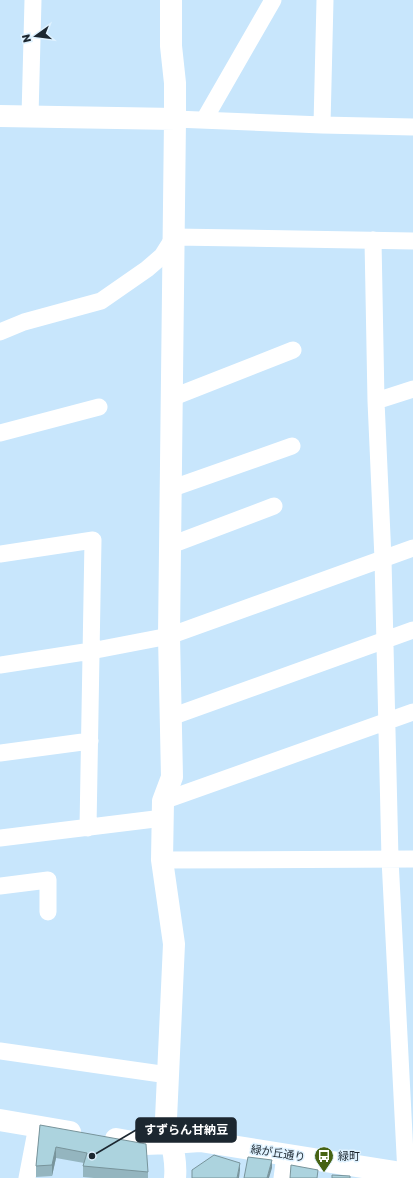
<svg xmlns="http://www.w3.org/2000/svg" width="413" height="1178" font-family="'Golos Text','Noto Sans JP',sans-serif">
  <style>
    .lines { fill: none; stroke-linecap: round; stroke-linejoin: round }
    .street { stroke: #fff; stroke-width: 17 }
    .secondary { stroke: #fff; stroke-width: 22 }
    .wall { fill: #94b5bf }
    .shaded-wall { fill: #78949b }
    .building { fill: #acd3de; stroke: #78949b }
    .labels { text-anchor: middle; stroke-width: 3; stroke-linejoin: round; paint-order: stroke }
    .street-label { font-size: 11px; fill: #1c2730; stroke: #dff2ff }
    .poi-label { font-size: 11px; fill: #1c2730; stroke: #dff2ff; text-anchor: start }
    .leader { fill: none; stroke: #1c2730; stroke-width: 1.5 }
    .callout-dot { fill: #1c2730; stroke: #dff2ff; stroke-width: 1.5 }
    .callout { fill: #1c2730; stroke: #1c2730; stroke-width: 1.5 }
    .callout-label { font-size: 12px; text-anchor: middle; font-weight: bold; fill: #fff }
  </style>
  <rect width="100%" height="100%" fill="#c8e6fc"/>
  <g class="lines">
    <!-- street -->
    <path class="street" d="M30 116 33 0
      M175 119 322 125 413 127
      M204 120 273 0
      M322 125 325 0
      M373 240 376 401 383 559 390 859 406 1174
      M0 332 24 322 101 301 147 269 162 256 174 237 413 241
      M171 398 293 350
      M376 401 413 389
      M0 433 99 407
      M170 489 292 446
      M171 545 274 506
      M0 554 93 540 88 828
      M0 665 91 651 169 636 413 548
      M171 717 413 630
      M0 753 90 741
      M163 801 413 712
      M0 838 163 818
      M162 860 413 859
      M0 886 48 880V912
      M0 1051 168 1075
      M27 1178 37 1126
      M282 1178 285 1155"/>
    <!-- secondary -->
    <path class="secondary" d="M171 0V46L175 83V119L169 636 172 777 163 801 162 860 174 944 166 1119C170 1138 177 1158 175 1178
      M0 116 175 119
      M0 1120 70 1132
      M116 1139 144 1144 171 1143 200 1141 413 1175"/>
  </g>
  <!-- wall -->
  <path class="wall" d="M40 1125 148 1172V1178H94L83 1177V1166L84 1163 56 1158 52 1176 36 1177V1166Z"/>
  <!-- shaded-wall -->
  <path class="shaded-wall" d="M56 1147V1158L52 1176V1165Z
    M272 1160V1168L269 1178H267Z
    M240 1163V1170L239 1178H237Z"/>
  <!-- building -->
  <path class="building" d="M40 1125 146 1144 148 1172 83 1166 87 1153 56 1147 52 1165 36 1166Z
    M214 1155 240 1163 237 1178H192V1170Z
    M248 1157 272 1160 267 1178H244Z
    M291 1165 318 1170 317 1178H290Z
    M332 1175 350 1176V1178H332Z"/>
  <!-- icons -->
  <defs>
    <g id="bus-pin" transform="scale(1)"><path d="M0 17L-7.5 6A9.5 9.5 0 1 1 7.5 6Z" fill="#476314" stroke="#dff2ff"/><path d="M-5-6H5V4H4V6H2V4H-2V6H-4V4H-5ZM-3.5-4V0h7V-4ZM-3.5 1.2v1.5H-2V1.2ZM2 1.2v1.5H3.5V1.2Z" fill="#fff"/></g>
  </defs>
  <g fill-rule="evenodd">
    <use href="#bus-pin" x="324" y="1156"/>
  </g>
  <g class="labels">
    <!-- street labels -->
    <g class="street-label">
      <text transform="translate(278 1153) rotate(9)" y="4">緑が丘通り</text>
    </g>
    <!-- poi labels -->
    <g class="poi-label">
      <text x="338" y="1160">緑町</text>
    </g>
  </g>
  <!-- callouts -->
  <path class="leader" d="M92 1156L136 1130"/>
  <circle class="callout-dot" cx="92" cy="1156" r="4"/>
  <rect class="callout" x="136" y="1118" width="100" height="24" rx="4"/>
  <g class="callout-label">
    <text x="186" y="1134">すずらん甘納豆</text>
  </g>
  <!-- north arrow -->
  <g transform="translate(36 36) rotate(256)" stroke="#dff2ff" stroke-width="3" paint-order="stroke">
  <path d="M0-3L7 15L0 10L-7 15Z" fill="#1c2730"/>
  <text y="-6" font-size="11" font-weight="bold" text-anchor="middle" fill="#1c2730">N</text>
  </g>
</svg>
